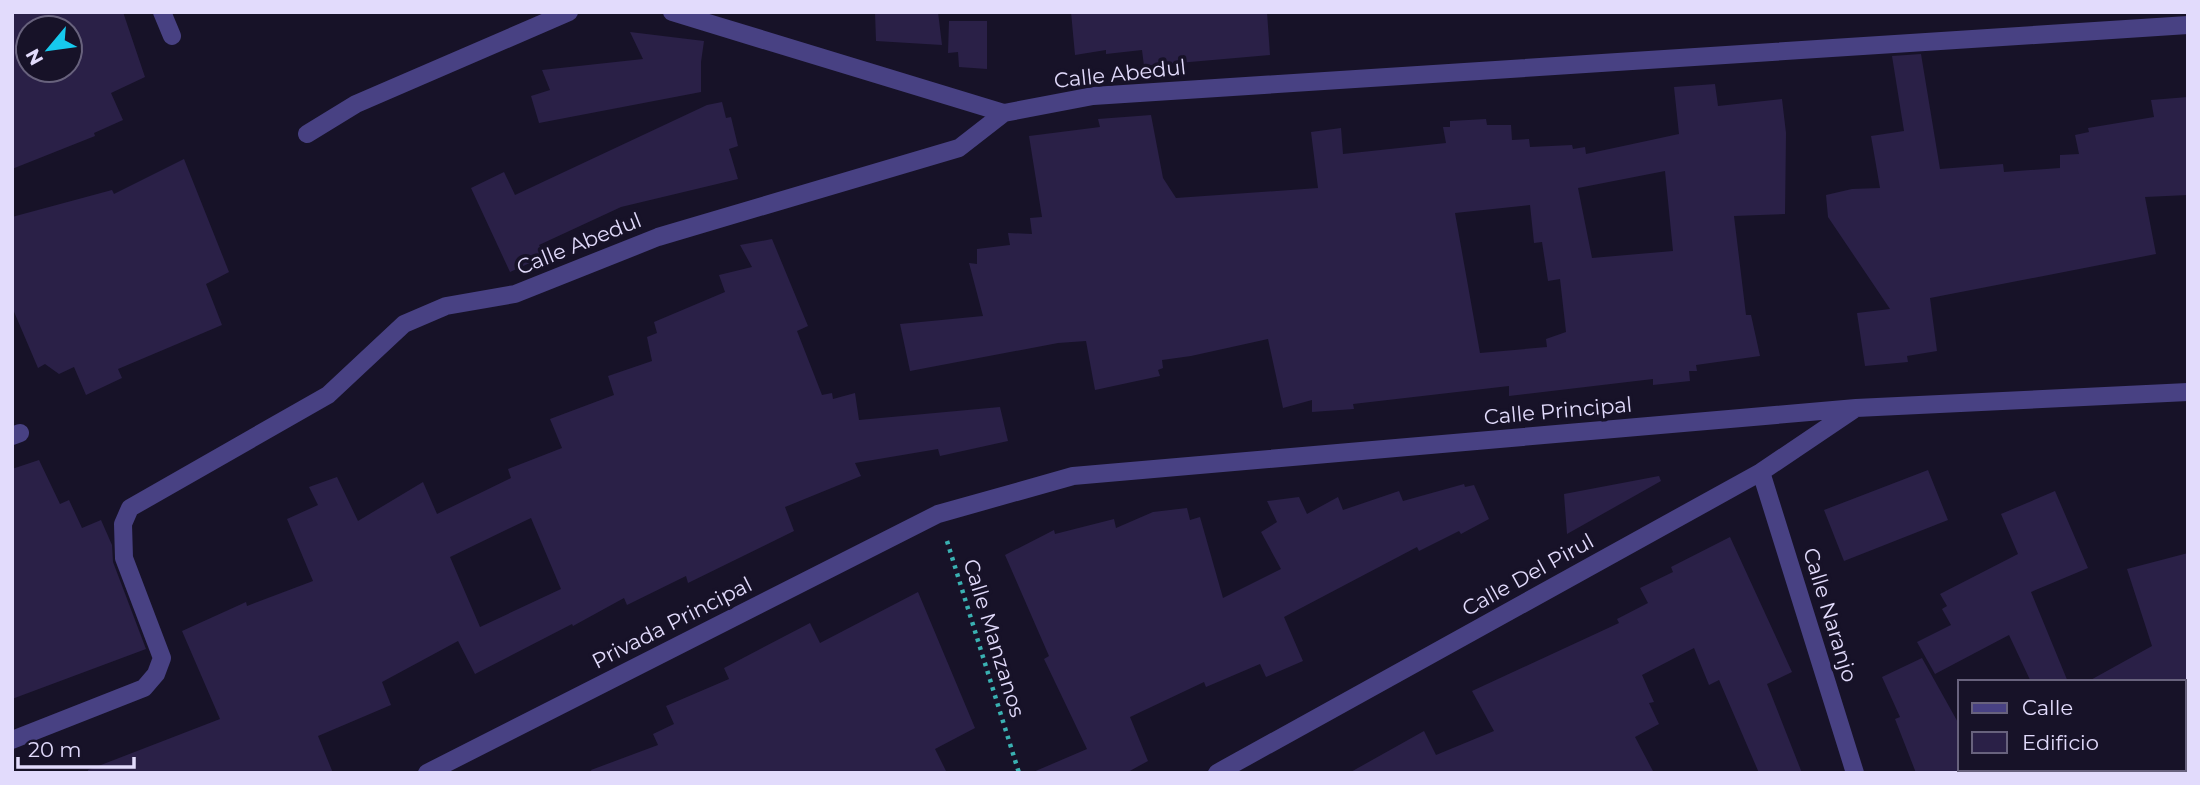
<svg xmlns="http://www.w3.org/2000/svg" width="2200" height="785" font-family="Montserrat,sans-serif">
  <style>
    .building { fill: #2a2047; fill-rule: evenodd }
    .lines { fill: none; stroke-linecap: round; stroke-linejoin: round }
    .path { stroke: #3ab1b2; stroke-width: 4.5; stroke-dasharray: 3.5 5; stroke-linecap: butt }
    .minor { stroke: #484183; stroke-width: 18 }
    .labels { text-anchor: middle; stroke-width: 7; stroke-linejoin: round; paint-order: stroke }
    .street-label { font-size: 21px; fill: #e2dbfc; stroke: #171228 }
  </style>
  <rect width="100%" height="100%" fill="#171228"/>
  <!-- building -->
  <path class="building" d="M12 12H123L145 77 111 93 123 120 94 133 95 136 12 169ZM28 28H70V70H28Z
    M875 12H938L942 45 876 41Z
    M1071 12H1267L1270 55 1144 66 1142 50 1106 54V50L1075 55Z
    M949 21H987V69L959 67 958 52 948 53Z
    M630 32 704 41 701 62V92L539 123 531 96 550 90 542 70 643 59Z
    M1921 54 1940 169 2003 164 2004 172 2060 168V155L2079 154 2075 135 2089 132 2088 128 2154 117 2151 100 2188 97V195L2145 197 2156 254 1930 298 1937 351 1907 356 1908 362 1865 366 1857 313 1890 309 1828 217 1826 195 1852 189 1880 188 1871 136 1904 131 1892 56Z
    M1715 84 1718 106 1782 99 1786 133 1785 214 1734 216 1746 315H1751L1760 356 1696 365 1697 371H1689L1690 381 1653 385V379L1509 396V386L1353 404 1354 409 1312 412V400L1283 408 1268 339 1191 356 1162 360 1163 368 1158 370 1160 376 1095 390 1086 341 1058 343 910 371 900 324 983 316 969 263 977 264V249L1010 245 1008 233 1032 234 1030 218 1042 217 1029 136 1100 127 1098 119 1151 115 1163 178 1176 198 1318 188 1311 132 1341 128 1343 154 1446 143 1443 127H1450V121L1486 119 1487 125H1511L1512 140 1529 139 1530 147 1572 145 1573 149 1585 147 1586 154 1679 134 1674 87ZM1665 171 1673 251 1592 258 1578 188ZM1530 205 1534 243 1542 242 1548 281 1560 279 1566 332 1546 339 1547 347 1480 353 1455 213Z
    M722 102 726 118 731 117 738 146 729 149 738 179 621 207 539 245 545 256 510 272 471 188 504 172 515 195 707 105Z
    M184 159 229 272 206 284 222 325 118 369 122 378 86 395 74 367 59 374 45 364 38 368 12 307V217L112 190 114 194Z
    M772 239 808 326 797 331 822 395 832 393 833 399 855 393 859 420 1000 407 1008 441 940 456 938 449 855 463 861 476 785 507 794 531 688 583 686 576 627 605 624 598 573 626 572 624 475 674 458 641 382 682 391 705 318 736 333 773H88V770L220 719 182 631 246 602 247 606 313 581 287 519 318 505 309 487 337 477 358 521 423 482 437 514 511 478 508 469 562 448 550 419 614 395 608 376 652 361 647 337 657 333 654 322 725 292 719 275 752 267 740 245ZM531 518 561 589 480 627 450 557Z
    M39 460 60 504 69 500 82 528 101 520 112 545 113 562 146 649 12 699V469Z
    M1928 470 1948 520 1844 561 1824 510Z
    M1659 476 1661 481 1567 534 1564 494Z
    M1464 484 1465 487 1474 485 1489 519 1461 534 1459 531 1419 551 1417 547 1284 617 1303 661 1266 677 1260 664 1206 687 1204 682 1130 717 1148 761 1126 773H1031L1087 749 1044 659 1049 656 1005 555 1054 530 1055 534 1114 519 1116 528 1153 512 1187 508 1190 520 1200 517 1223 598 1281 569 1261 532 1277 522 1267 501 1299 497 1307 514 1338 497 1343 510 1399 491 1403 501Z
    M2055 491 2088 568 2031 592 2068 682H2031L2009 635 1935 674 1917 642 1951 625 1942 609 1947 606 1940 594 2018 554 2001 514Z
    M1730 537 1792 672 1767 684 1802 773H1759L1719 680 1709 685 1694 648 1642 675 1654 702 1649 703 1659 724 1635 737 1654 773H1349L1424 731 1436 755 1494 731 1472 691 1619 623 1617 619 1648 603 1640 588 1673 572 1671 567Z
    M2188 553V682H2087L2152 646 2127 569Z
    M918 592 975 728 935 749 947 773H592L591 770 658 745 653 734 674 724 666 706 729 679 724 668 810 623 820 643Z
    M1922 658 1960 726V773H1916L1895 719 1900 717 1882 677Z"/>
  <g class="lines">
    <!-- path -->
    <path class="path" d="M947 541 1019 773"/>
    <!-- minor -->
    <path class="minor" d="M162 12 172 36
      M672 12 1004 113
      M307 134 356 104 569 12
      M12 436 20 433
      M1761 472 1855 773
      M12 740 144 688 156 674 162 658 124 558 123 524 130 508 328 395 404 324 446 306 515 294 658 237 959 148 1004 113 1093 96 2188 25
      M427 773 938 514 1073 476 1856 408 2188 392
      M1217 773 1761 472 1853 410"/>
  </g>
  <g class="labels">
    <!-- street labels -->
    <g class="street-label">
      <text transform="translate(1120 74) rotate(-6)" y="7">Calle Abedul</text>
      <text transform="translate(579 244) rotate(-22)" y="7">Calle Abedul</text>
      <text transform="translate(1558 411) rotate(-5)" y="7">Calle Principal</text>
      <text transform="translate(1528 575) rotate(-29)" y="7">Calle Del Pirul</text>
      <text transform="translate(1830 615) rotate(73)" y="7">Calle Naranjo</text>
      <text transform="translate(672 623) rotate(-27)" y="7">Privada Principal</text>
      <text transform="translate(994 638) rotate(73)" y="7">Calle Manzanos</text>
    </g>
  </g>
  <!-- border -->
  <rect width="2200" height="785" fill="none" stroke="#e2dbfc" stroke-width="28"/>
  <!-- legend -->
  <rect x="1958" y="680" width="228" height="91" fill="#171228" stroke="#68627d" stroke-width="2"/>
  <rect x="1972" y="703" width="35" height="10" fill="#484183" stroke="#68627d" stroke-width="2"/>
  <text x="2022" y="715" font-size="21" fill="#e2dbfc">Calle</text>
  <rect x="1972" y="732" width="35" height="21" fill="#2a2047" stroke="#68627d" stroke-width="2"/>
  <text x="2022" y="750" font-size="21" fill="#e2dbfc">Edificio</text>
  <!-- north arrow -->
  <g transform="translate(49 49) rotate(241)"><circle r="33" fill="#171228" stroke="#68627d" stroke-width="2"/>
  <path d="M0-5L12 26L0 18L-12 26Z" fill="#16c9ee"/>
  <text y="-10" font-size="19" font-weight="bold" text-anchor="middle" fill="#e2dbfc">N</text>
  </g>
  <!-- scale -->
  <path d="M18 757v10h116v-10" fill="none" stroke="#e2dbfc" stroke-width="3.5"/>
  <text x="28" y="757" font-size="21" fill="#e2dbfc" stroke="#171228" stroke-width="5" paint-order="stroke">20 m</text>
</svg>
